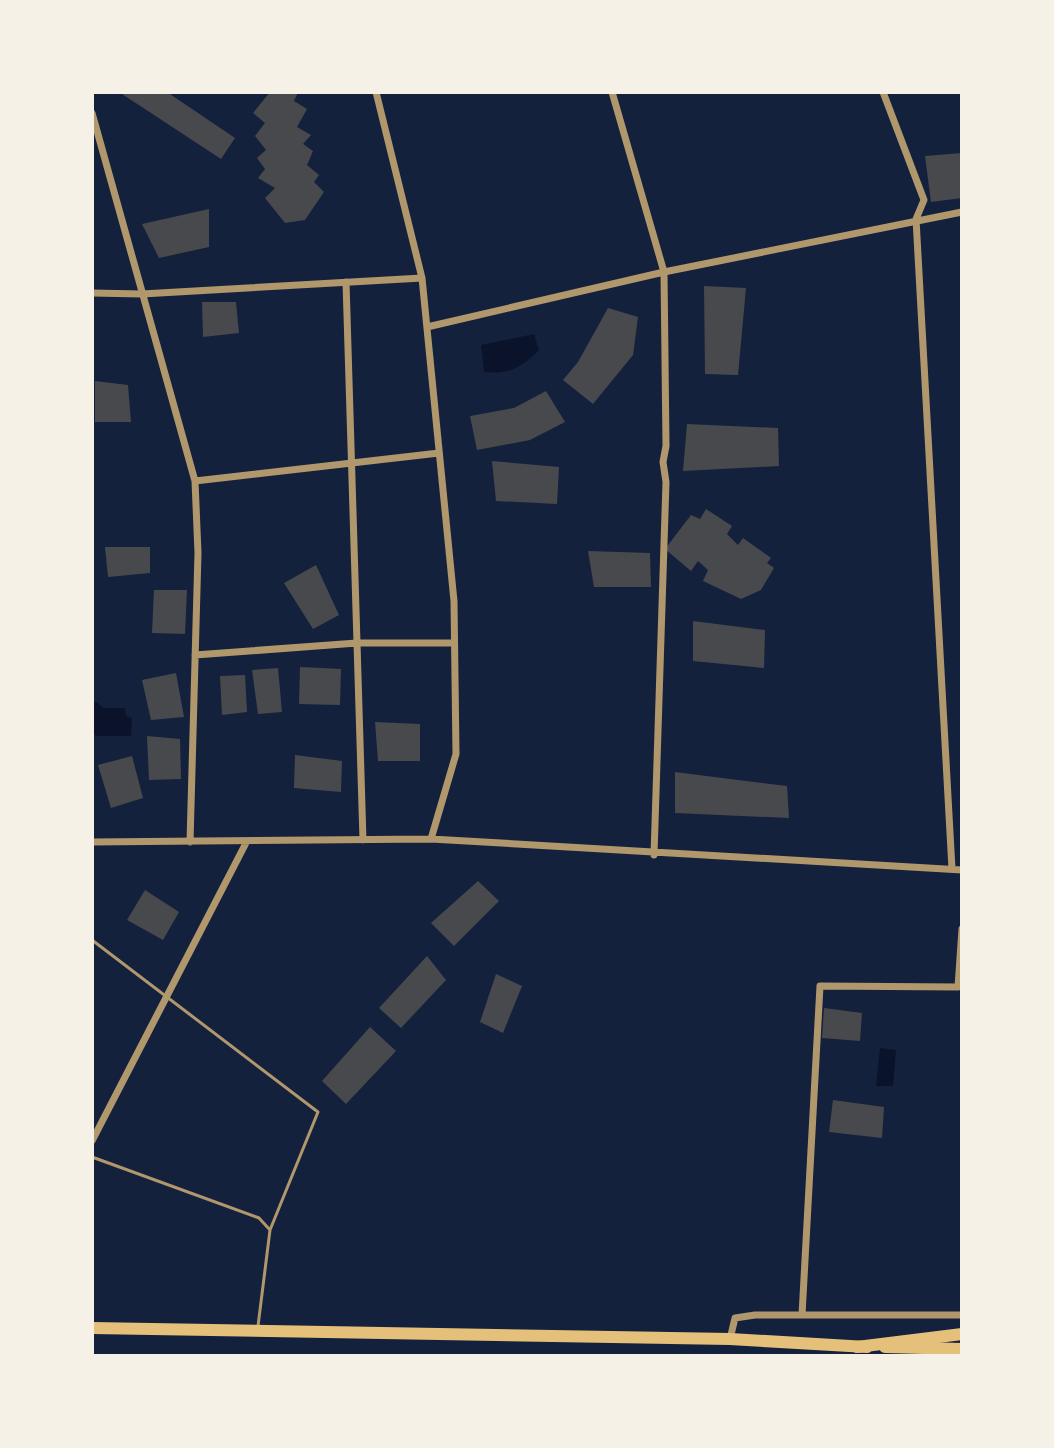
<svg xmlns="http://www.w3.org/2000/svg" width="1054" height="1448" font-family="'Noto Serif',serif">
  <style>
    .water { fill: #0b132b }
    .building { fill: #48494c }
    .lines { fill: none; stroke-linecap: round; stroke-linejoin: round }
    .service { stroke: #b1986c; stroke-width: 3 }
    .minor { stroke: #b1986c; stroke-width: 7 }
    .trunk { stroke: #e5c07b; stroke-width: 12 }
    .motorway { stroke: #e5c07b; stroke-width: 12 }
  </style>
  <rect width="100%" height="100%" fill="#14213d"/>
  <!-- water -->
  <path class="water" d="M534 334 539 350C523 367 508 375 484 372L481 345Z
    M97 702 103 708H125L126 716 132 718 131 736H96L92 732V703Z
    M880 1048 896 1050 893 1086H876Z"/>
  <!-- building -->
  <path class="building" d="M119 92H167L235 138 221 159Z
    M270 92H298L294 101 307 109 297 127 311 135 303 144 313 151 307 165 319 175 314 182 324 192 305 220 285 223 265 198 275 188 258 178 265 169 257 158 266 150 255 136 265 123 253 113Z
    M962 153V198L931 202 925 156Z
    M209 209V247L159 258 142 224Z
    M704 286 746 288 738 375 705 374Z
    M202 302H236L239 333 203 337Z
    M608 308 638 317 633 355 593 404 563 380 578 362Z
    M95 381 128 385 131 422H95Z
    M546 391 565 422 530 440 477 450 470 416 514 408Z
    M687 424 778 428 779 466 683 471Z
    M492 461 559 467 557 504 496 501Z
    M706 509 732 526 727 534 738 545 743 538 771 558 767 563 774 568 761 590 741 599 703 581 708 570 698 561 691 571 665 549 691 515 700 519Z
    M105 547H150V573L108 577Z
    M588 551 650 553 651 587H594Z
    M316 565 339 615 313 629 284 583Z
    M154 590H187L185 634 152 633Z
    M693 621 765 630 764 668 693 661Z
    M300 667 341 669 340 705 299 704Z
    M278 668 282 712 258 714 252 670Z
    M176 673 184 717 151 720 142 680Z
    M245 675 247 712 222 715 220 676Z
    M375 722 420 724V761H378Z
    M147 736 180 739 181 779 149 780Z
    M295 755 342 761 341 792 294 788Z
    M132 756 143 798 111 808 98 765Z
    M675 772 787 786 789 818 675 813Z
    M478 881 499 901 454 946 431 923Z
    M145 890 179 912 163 940 127 920Z
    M427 956 446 980 401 1028 379 1008Z
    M496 974 522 986 503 1033 480 1022Z
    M824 1008 862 1013 860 1041 822 1038Z
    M370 1027 396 1051 346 1104 322 1081Z
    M833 1100 884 1107 882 1138 829 1132Z"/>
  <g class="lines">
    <!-- service -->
    <path class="service" d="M92 940 318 1112 270 1230 258 1326
      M92 1157 259 1218 270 1230"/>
    <!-- minor -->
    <path class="minor" d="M376 92 422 278 454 601 456 754 431 839
      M612 92 664 272 666 446 663 462 666 482 654 855
      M883 92 924 200 916 219 952 869
      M92 113 195 481 198 553 190 842
      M346 282 363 840
      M92 293 142 294 422 278
      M427 327 664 272 962 212
      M195 481 439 453
      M195 655 357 643H454
      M92 842 431 839 962 870
      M92 1141 247 841
      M802 1315 820 986 958 987 962 929
      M730 1339 735 1318 755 1315H962"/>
    <!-- trunk -->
    <path class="trunk" d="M92 1328 730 1339 867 1347
      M885 1347 962 1349"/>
    <!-- motorway -->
    <path class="motorway" d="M857 1347 962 1334"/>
  </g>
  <!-- border -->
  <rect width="1054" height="1448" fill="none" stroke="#f6f1e7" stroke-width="188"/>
</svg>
